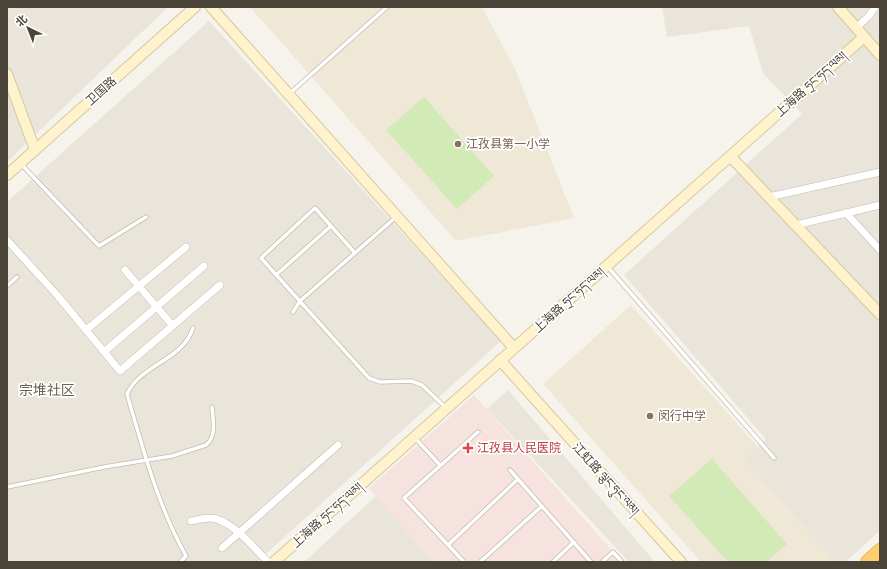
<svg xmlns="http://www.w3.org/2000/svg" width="887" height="569" font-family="'DM Sans','Noto Sans SC','Noto Serif Tibetan',sans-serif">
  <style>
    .residential { fill: #eae5da }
    .education { fill: #efe8d6 }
    .medical { fill: #f6e3e0 }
    .pitch { fill: #d2eab5 }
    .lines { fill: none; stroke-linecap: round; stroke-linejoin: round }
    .lane-casing { stroke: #c2bbae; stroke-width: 5 }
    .street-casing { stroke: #c2bbae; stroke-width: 8 }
    .secondary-casing { stroke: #d6c79b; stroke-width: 12 }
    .highway-casing { stroke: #e0a43c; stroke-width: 14 }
    .lane { stroke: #fff; stroke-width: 3.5 }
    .street { stroke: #fff; stroke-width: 7 }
    .secondary { stroke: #fff3cd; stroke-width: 10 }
    .highway { stroke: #ffcf6e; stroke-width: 13 }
    .education-dot { fill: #8d6e63; stroke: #fff; stroke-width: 1.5 }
    .health-dot { fill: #e0444e; stroke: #fff; stroke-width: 1.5 }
    .labels { text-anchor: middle; stroke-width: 3.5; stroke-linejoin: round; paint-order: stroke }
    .street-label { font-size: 12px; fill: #4b4439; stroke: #fff }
    .education-label { font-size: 12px; fill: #785e54; stroke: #fff; text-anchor: start }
    .health-label { font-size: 12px; fill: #be3a42; stroke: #fff; text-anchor: start }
    .quarter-label { font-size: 14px; fill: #6e6250; stroke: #fff }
  </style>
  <rect width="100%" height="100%" fill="#f6f3ec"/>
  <!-- residential -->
  <path class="residential" d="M7 7H168L7 162Z
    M662 7H880V531L845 562H835L744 460 766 439 624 275 802 114 763 73 749 26 667 37Z
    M209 21 501 341 257 562H7V202Z
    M508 390 655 562H629L487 409Z
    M376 496 434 562H304Z"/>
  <!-- education -->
  <path class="education" d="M250 7H482L516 71 574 218 456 241Z
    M631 305 758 447 744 460 835 562H701L543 384Z"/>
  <!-- medical -->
  <path class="medical" d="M474 395 622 562H434L369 488Z"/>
  <!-- pitch -->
  <path class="pitch" d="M424 97 494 176 457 209 386 130Z
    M712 459 787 544 766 562H728L669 496Z"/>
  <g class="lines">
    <!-- lane casing -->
    <g class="lane-casing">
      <path id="lane" d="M289 94 387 7
        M21 164 99 246 146 217
        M355 253 315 208 261 258 369 378 380 382 411 381 422 385 446 408
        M608 267 774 458
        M276 275 331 226
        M7 286 17 277
        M293 312 300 301 396 217
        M415 438 440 465
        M510 470 591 562
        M7 487 104 467 172 456 206 445C217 436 213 420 212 407
        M448 545 518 479
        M180 562 186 556C158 506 143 449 127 394 140 365 183 360 193 328
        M464 562 404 498 478 432
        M480 562 542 506
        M553 562 574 542
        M602 562 613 552 622 562"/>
    </g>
    <!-- street casing -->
    <g class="street-casing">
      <path id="street" d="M856 28 869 16 875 7
        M769 197 880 172
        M846 213 880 250
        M796 225 880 205
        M7 240 57 295 120 371 220 285
        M125 270 173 326
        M86 330 186 247
        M104 352 204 266
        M191 521C197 520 204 518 210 518 230 518 255 549 268 562
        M222 548 338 445"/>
    </g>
    <!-- secondary casing -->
    <g class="secondary-casing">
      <path id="secondary" d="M211 7 514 348
        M838 7 880 55
        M7 74 35 150
        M730 156 880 314
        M7 175 195 7
        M500 360 681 562
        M274 562 864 37"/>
    </g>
    <!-- highway casing -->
    <g class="highway-casing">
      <path id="highway" d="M867 562 880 550"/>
    </g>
    <!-- lane -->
    <use href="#lane" class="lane"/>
    <!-- street -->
    <use href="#street" class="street"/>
    <!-- secondary -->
    <use href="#secondary" class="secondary"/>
    <!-- highway -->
    <use href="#highway" class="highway"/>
  </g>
  <!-- markers -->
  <g class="education-dot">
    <circle cx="458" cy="144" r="4"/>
    <circle cx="650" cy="416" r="4"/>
  </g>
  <path class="health-dot" d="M466 442h4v4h4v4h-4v4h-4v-4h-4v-4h4z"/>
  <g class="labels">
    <!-- street labels -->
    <g class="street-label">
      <text transform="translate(811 84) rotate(-42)" y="4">上海路 ཧྲང་ཧད་ལམ།</text>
      <text transform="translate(101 91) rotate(-42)" y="4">卫国路</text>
      <text transform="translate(569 300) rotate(-42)" y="4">上海路 ཧྲང་ཧད་ལམ།</text>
      <text transform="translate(606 479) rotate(48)" y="4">江虹路 ལྕང་ཧུང་ལམ།</text>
      <text transform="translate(327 515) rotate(-42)" y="4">上海路 ཧྲང་ཧད་ལམ།</text>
    </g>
    <!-- education labels -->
    <g class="education-label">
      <text x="466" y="148">江孜县第一小学</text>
      <text x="658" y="420">闵行中学</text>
    </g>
    <!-- health labels -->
    <g class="health-label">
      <text x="477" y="452">江孜县人民医院</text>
    </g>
    <!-- quarter labels -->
    <g class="quarter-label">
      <text x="47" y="395">宗堆社区</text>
    </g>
  </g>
  <!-- border -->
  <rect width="887" height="569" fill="none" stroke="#4b4439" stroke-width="16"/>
  <!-- north arrow -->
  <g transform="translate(28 28) rotate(317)" stroke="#ffffff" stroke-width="3" paint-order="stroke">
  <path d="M0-3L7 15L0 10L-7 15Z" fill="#4b4439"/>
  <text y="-6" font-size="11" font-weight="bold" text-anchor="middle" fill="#4b4439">北</text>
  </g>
</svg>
